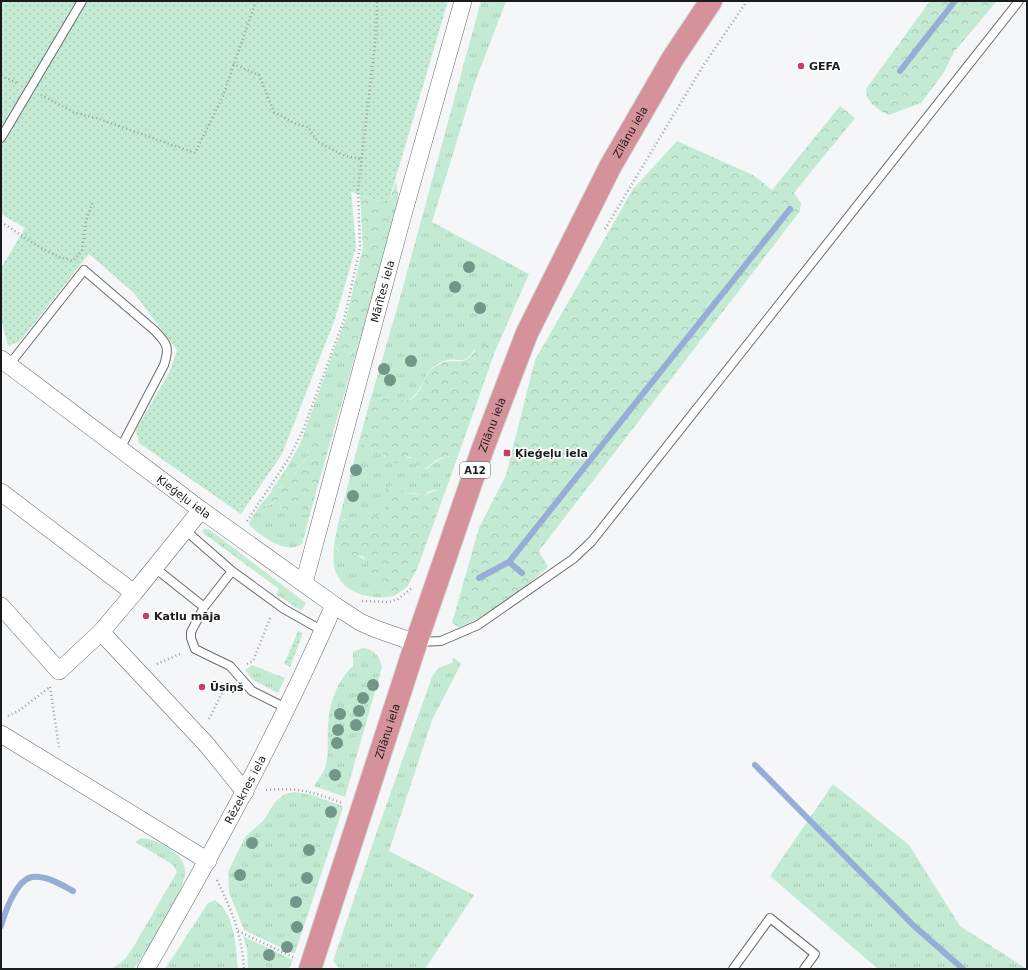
<svg xmlns="http://www.w3.org/2000/svg" width="1028" height="970" font-family="'DejaVu Sans',sans-serif">
  <style>
    .grass { fill: url(#grass-tufts) }
    .forest { fill: url(#forest-crowns) }
    .garden { fill: url(#garden-dots) }
    .lines { fill: none; stroke-linecap: round; stroke-linejoin: round }
    .stream { stroke: #96add7; stroke-width: 6 }
    .service-casing { stroke: #6a6b6d; stroke-width: 10 }
    .minor-casing { stroke: #6a6b6d; stroke-width: 18 }
    .trunk-casing { stroke: #d1d1d2; stroke-width: 24 }
    .path { stroke: #9e9fa0; stroke-width: 2.5; stroke-dasharray: 1 3; stroke-linecap: butt }
    .service { stroke: #fff; stroke-width: 8 }
    .minor { stroke: #fff; stroke-width: 17 }
    .trunk { stroke: #d6929a; stroke-width: 22 }
    .tree { fill: #729688 }
    .poi-dot { fill: #ca3c65; stroke: #fff; stroke-width: 1.5 }
    .labels { text-anchor: middle; stroke-width: 3.5; stroke-linejoin: round; paint-order: stroke }
    .shield { fill: #fff; stroke: #5f5f60; stroke-width: 1 }
    .shield-label { font-size: 10px; font-weight: bold; fill: #1a1b1c }
    .poi-label { font-size: 11px; font-weight: bold; fill: #1a1b1c; stroke: #fff; text-anchor: start }
    .street-label { font-size: 11px; fill: #1a1b1c; stroke: #fff }
  </style>
  <defs>
    <pattern id="grass-tufts" width="24" height="20" patternUnits="userSpaceOnUse"><rect width="24" height="20" fill="#c3ebd3"/><path d="M3 7l-1-3M5 7V3M7 7l1-3M15 17l-1-3M17 17v-4M19 17l1-3" fill="none" stroke="#a7c9b5"/></pattern>
    <pattern id="forest-crowns" width="20" height="18" patternUnits="userSpaceOnUse"><rect width="20" height="18" fill="#c3ebd3"/><path d="M2 6a3 3 0 1 1 6 0M12 15a3 3 0 1 1 6 0" fill="none" stroke="#a7c9b5"/></pattern>
    <pattern id="garden-dots" width="8" height="8" patternUnits="userSpaceOnUse"><rect width="8" height="8" fill="#c3ebd3"/><path d="M2 2h.1M6 6h.1" fill="none" stroke="#a7c9b5" stroke-width="1.8" stroke-linecap="round"/></pattern>
  </defs>
  <rect width="100%" height="100%" fill="#f5f6f8"/>
  <!-- grass -->
  <path class="grass" d="M481 1H506L474 85 432 222 529 274 494 354 492 348 474 350C463 367 460 356 444 361 419 369 428 393 404 402 393 397 381 395 370 401L398 305Z
    M358 346 327 454 326 447H310L305 460 296 472 295 479 270 492 286 469 300 444 333 353 336 359 349 356Z
    M359 441C366 448 371 451 381 450L385 458H415L418 467 427 469C437 459 444 456 458 456L444 495 439 490H433L423 495 414 493 404 494 399 486 380 502 385 506 387 512 360 523 344 519 338 524Z
    M277 499 283 510 306 515 313 503 302 544C285 555 263 537 250 526L249 522 262 503 263 507 272 504Z
    M204 529 210 530 306 603 303 608 300 610 276 594 279 589 202 532Z
    M334 544 339 552C358 557 372 554 369 579L377 588 394 596C371 601 339 593 334 566 333 559 334 551 334 544Z
    M362 648C374 648 380 657 382 667L345 797 314 786C318 780 324 772 326 765 329 752 327 740 328 727 329 704 336 682 353 666V652Z
    M453 657 461 664 432 720 389 851 474 895 425 969H340L333 961 376 834 432 677 438 668 452 663Z
    M252 665 285 678 278 693 253 680 245 670Z
    M833 784 909 845 960 926 1027 969H878L770 876Z
    M294 792 312 795 342 806 343 808 295 953H292L244 930 229 892 228 872 245 837 264 820 275 802 285 794Z
    M141 838C150 838 161 843 169 848 176 853 184 860 185 870 187 890 147 950 134 969L113 968 125 959 134 946 177 872 172 864 135 842Z
    M215 900C235 913 236 948 238 969H165L208 903Z
    M243 936 293 960 289 969H248L247 949Z"/>
  <!-- forest -->
  <path class="forest" d="M930 1H997L954 52 943 74 921 103 889 115 882 112 872 104 867 97 866 89Z
    M840 106 855 118 794 193 801 203 800 211 539 551 548 567C526 587 487 618 459 627L452 623 479 528 506 475 535 360 633 189 677 141 753 175 772 190Z
    M396 182 399 200 358 346 344 360 336 359 333 353 346 319 363 247 360 195 388 204Z
    M488 344 492 348 494 354 458 456C450 456 443 456 435 461 430 464 428 468 422 470L418 467 415 458 407 457 400 464C390 462 385 460 381 450 371 451 366 448 359 441L370 401C374 399 379 396 384 396 395 395 403 405 413 398 423 391 423 376 433 368 448 356 457 365 467 359 476 354 473 345 488 344Z
    M316 443H322L326 447 327 454 313 503 306 515 290 516 283 510 277 499 265 508 262 507V503L275 488 281 487 286 482 294 479 296 472 305 460 310 447Z
    M393 485 399 486 405 494C411 493 416 494 422 495 427 495 433 490 439 490L444 495 417 569 407 587 394 596 377 588 368 579C370 569 369 563 362 556H354L349 558 343 556 334 544 338 524C346 517 351 518 360 523L363 517 378 516 386 512 385 506 380 502 378 498 387 488Z"/>
  <!-- garden -->
  <path class="garden" d="M1 1H448L388 204 351 192 356 247 335 319 282 454 241 514 139 443 136 430 170 371 177 350 134 293 89 254 19 342 8 346 1 319V268L25 228 1 214Z
    M298 631 303 633 290 667 284 664Z"/>
  <g class="lines">
    <!-- stream -->
    <path class="stream" d="M900 71 955 1
      M522 573 509 562 790 209
      M479 578 509 562
      M755 765 913 925 963 969
      M1 926C5 912 16 880 32 877 46 875 62 885 73 891"/>
    <!-- service casing -->
    <g class="service-casing">
      <path id="service" d="M1 138 82 1
        M9 365 84 270 154 330C167 343 170 347 164 365L120 449
        M185 530 232 571
        M155 568 204 607 191 632V638L195 649 230 666 252 691 286 708
        M204 607 232 571 284 609 323 631
        M417 642 441 641 478 625 573 559 592 541 1019 1
        M733 969 770 918 815 954 804 969"/>
    </g>
    <!-- minor casing -->
    <g class="minor-casing">
      <g id="minor">
        <path id="s1" d="M1 359 201 510 334 605 360 622 376 629 416 643"/>
        <path d="M1 492 134 593 201 510"/>
        <path id="s2" d="M304 583 402 218 463 1"/>
        <path d="M134 593 101 632 207 745 245 792"/>
        <path d="M1 606 59 671 101 632"/>
        <path d="M1 734 208 861"/>
        <path id="s3" d="M146 969C214 850 280 731 334 605"/>
      </g>
    </g>
    <!-- trunk casing -->
    <g class="trunk-casing">
      <g id="trunk">
        <path id="s4" d="M310 969 416 643 483 448 527 333 610 167 673 58 711 1"/>
      </g>
    </g>
    <!-- path -->
    <path class="path" d="M233 64 259 75 274 112 296 124 308 127 318 142 345 156 361 159
      M1 76 17 83
      M41 95 73 112 96 118 195 153 223 96 256 1
      M1 222C25 237 45 254 73 261L82 251 86 221 93 201
      M605 229 703 66 747 1
      M247 521 289 458 304 428 344 320 360 248 358 190 376 35 377 1
      M362 601 389 602 398 599 412 588
      M157 664 182 653
      M247 664 253 661 271 616
      M50 687 59 747
      M8 716 20 710 50 687
      M209 719 227 683
      M266 790C297 787 314 792 342 803
      M217 880C232 911 242 935 244 969
      M238 931 293 957"/>
    <!-- service -->
    <use href="#service" class="service"/>
    <!-- minor -->
    <use href="#minor" class="minor"/>
    <!-- trunk -->
    <use href="#trunk" class="trunk"/>
  </g>
  <!-- trees -->
  <g class="tree">
    <circle cx="469" cy="267" r="6"/>
    <circle cx="455" cy="287" r="6"/>
    <circle cx="480" cy="308" r="6"/>
    <circle cx="411" cy="361" r="6"/>
    <circle cx="384" cy="369" r="6"/>
    <circle cx="390" cy="380" r="6"/>
    <circle cx="356" cy="470" r="6"/>
    <circle cx="353" cy="496" r="6"/>
    <circle cx="373" cy="685" r="6"/>
    <circle cx="363" cy="698" r="6"/>
    <circle cx="359" cy="711" r="6"/>
    <circle cx="340" cy="714" r="6"/>
    <circle cx="356" cy="725" r="6"/>
    <circle cx="338" cy="730" r="6"/>
    <circle cx="337" cy="743" r="6"/>
    <circle cx="335" cy="775" r="6"/>
    <circle cx="331" cy="812" r="6"/>
    <circle cx="252" cy="843" r="6"/>
    <circle cx="309" cy="850" r="6"/>
    <circle cx="240" cy="875" r="6"/>
    <circle cx="307" cy="878" r="6"/>
    <circle cx="296" cy="902" r="6"/>
    <circle cx="297" cy="927" r="6"/>
    <circle cx="287" cy="947" r="6"/>
    <circle cx="269" cy="955" r="6"/>
  </g>
  <!-- markers -->
  <g class="poi-dot">
    <circle cx="801" cy="66" r="4"/>
    <rect x="503" y="449" width="8" height="8" rx="2"/>
    <circle cx="146" cy="616" r="4"/>
    <circle cx="202" cy="687" r="4"/>
  </g>
  <g class="labels">
    <!-- shield labels -->
    <rect class="shield" x="460" y="462" width="30" height="16" rx="3"/>
    <g class="shield-label">
      <text x="475" y="474">A12</text>
    </g>
    <!-- poi labels -->
    <g class="poi-label">
      <text x="809" y="70">GEFA</text>
      <text x="515" y="457">Ķieģeļu iela</text>
      <text x="154" y="620">Katlu māja</text>
      <text x="210" y="691">Ūsiņš</text>
    </g>
    <!-- street labels -->
    <g class="street-label">
      <text dy="4" stroke="none"><textPath href="#s4" startOffset="898">Zīlānu iela</textPath></text>
      <text dy="4" stroke="none"><textPath href="#s2" startOffset="302">Mārītes iela</textPath></text>
      <text dy="4" stroke="none"><textPath href="#s4" startOffset="574">Zīlānu iela</textPath></text>
      <text dy="4" stroke="none"><textPath href="#s1" startOffset="229">Ķieģeļu iela</textPath></text>
      <text dy="4" stroke="none"><textPath href="#s4" startOffset="250">Zīlānu iela</textPath></text>
      <text dy="4" stroke="none"><textPath href="#s3" startOffset="205">Rēzeknes iela</textPath></text>
    </g>
  </g>
  <!-- border -->
  <rect width="1028" height="970" fill="none" stroke="#1a1b1c" stroke-width="4"/>
</svg>
